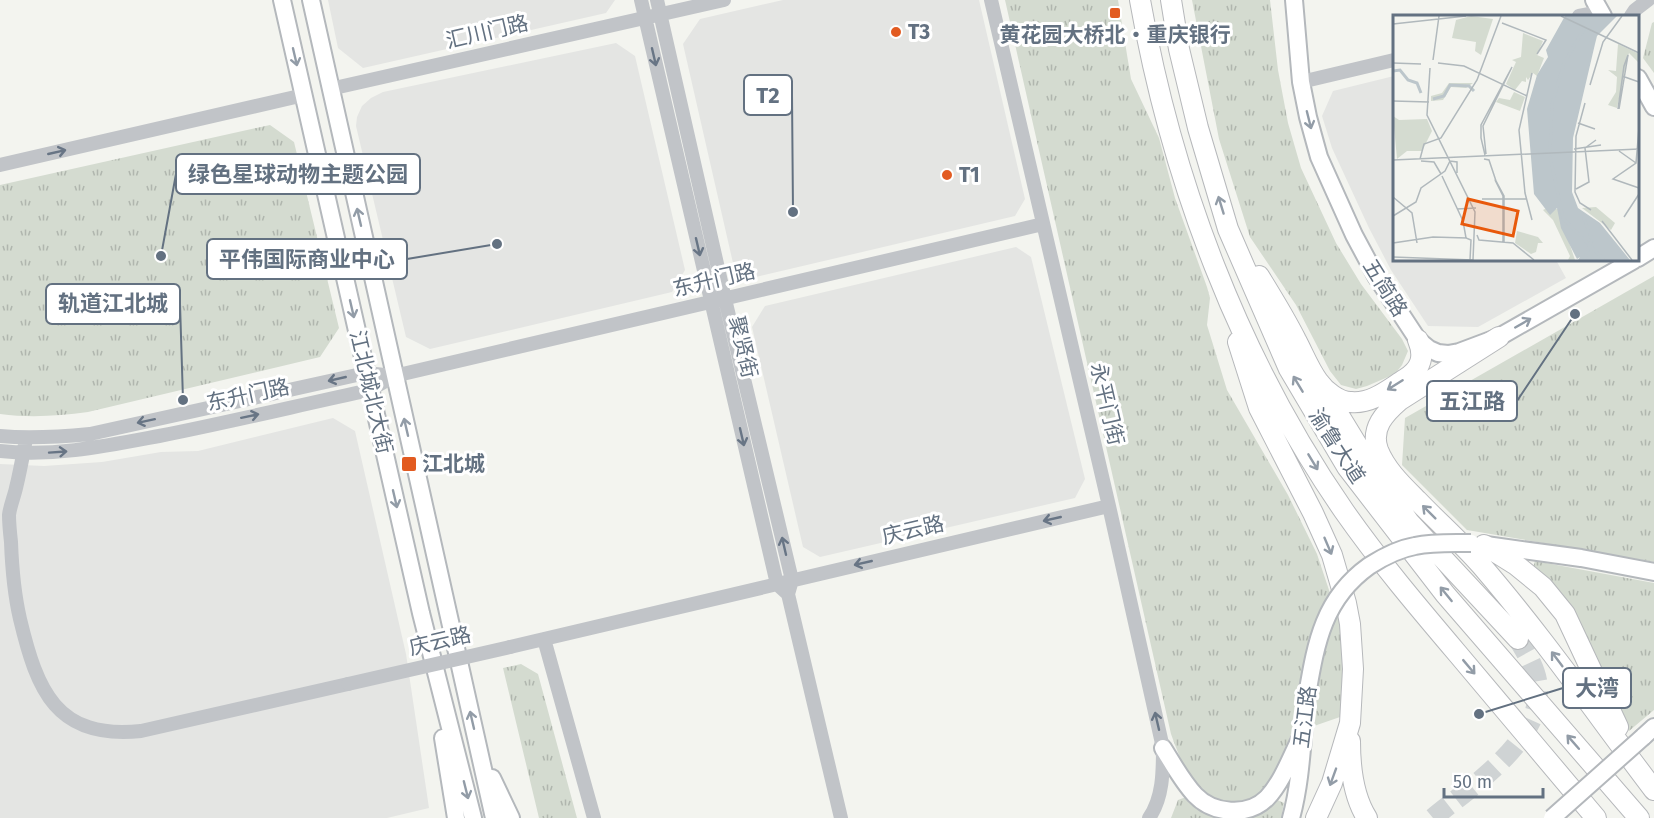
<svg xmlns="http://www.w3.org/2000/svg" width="1654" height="818" font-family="'Fira Sans','Noto Sans SC',sans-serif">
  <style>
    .built { fill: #e4e5e3 }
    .park { fill: url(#park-tufts) }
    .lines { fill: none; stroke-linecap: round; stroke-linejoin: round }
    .highway-tunnel { stroke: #cfd3d4; stroke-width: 20; stroke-dasharray: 20 10; stroke-linecap: butt }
    .major-casing { stroke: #b4b8bc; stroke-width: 20 }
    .highway-casing { stroke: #b6b8bb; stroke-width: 22 }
    .minor { stroke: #c1c4c8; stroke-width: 14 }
    .major { stroke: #fff; stroke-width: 16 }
    .highway { stroke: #fff; stroke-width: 20 }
    .major-bridge-casing { stroke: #b4b8bc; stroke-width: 20; stroke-linecap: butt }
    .minor-bridge { stroke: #c1c4c8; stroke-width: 14 }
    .major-bridge { stroke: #fff; stroke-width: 16 }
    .oneway { stroke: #929ca7 }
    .oneway2 { stroke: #687585 }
    .poi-dot { fill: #e25b21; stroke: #fff; stroke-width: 2 }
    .labels { text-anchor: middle; stroke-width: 6; stroke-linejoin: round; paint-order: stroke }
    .street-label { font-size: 21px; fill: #637181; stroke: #fff }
    .poi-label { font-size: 21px; font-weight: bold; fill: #637181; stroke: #fff; text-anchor: start }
    .inset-river { fill: none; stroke: #bcc6cb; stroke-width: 3 }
    .inset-road { fill: none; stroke: #b0b8bc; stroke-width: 1.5 }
    .view { fill: #e8590c; fill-opacity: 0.15; stroke: #e8590c; stroke-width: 3 }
    .inset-edge { fill: none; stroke: #637181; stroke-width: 3 }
    .leader { fill: none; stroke: #637181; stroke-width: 2 }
    .callout-dot { fill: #637181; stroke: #fff; stroke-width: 2 }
    .callout { fill: #fff; stroke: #637181; stroke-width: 2 }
    .callout-label { font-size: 22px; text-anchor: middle; font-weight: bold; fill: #637181 }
  </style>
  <defs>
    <pattern id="park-tufts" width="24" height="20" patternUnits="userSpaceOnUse" patternTransform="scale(1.5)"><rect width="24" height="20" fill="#d4dbd0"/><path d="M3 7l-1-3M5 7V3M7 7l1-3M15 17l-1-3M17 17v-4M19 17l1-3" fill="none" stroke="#b0b6ae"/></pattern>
  </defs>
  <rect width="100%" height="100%" fill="#f3f4ef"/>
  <!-- built -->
  <path class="built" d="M328 0H615L606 13 363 68 338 48Z
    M783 0H979L1025 199 1015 216 756 277 733 263 683 44 700 19Z
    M616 43 635 56 685 270 672 292 430 349 406 337 356 126 357 117 362 106 371 98 383 92Z
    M1394 76V260H1556L1566 278 1478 327 1428 326 1391 270 1369 228 1332 148 1322 116 1333 91Z
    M1016 247 1031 257 1085 479 1075 498 820 557 803 547 752 327 765 306Z
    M333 418 355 431 406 654 429 808 387 818H0V464L44 466 102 462 161 452 198 451Z"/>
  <!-- park -->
  <path class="park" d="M1005 0H1118L1131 79 1159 138 1175 198 1207 287 1210 298 1207 325 1227 390 1288 495 1317 554 1338 617 1345 643 1340 717 1291 734C1283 756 1274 781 1256 798 1250 804 1243 803 1235 804 1196 805 1182 764 1171 734Z
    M1192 0H1270L1278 70 1288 123 1301 168 1336 243 1361 284 1402 339 1408 351 1402 365 1395 374 1367 386 1356 389 1341 385 1330 371 1296 305 1250 237 1219 139Z
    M1654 22V73L1643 58 1652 23Z
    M270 125 294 142 339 328 320 357 88 412C58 416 30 418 0 414V185Z
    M1654 276V562L1467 530 1402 465 1405 418Z
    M1535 561 1654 583V710L1629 731 1571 609 1533 568Z
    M521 664 538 674 577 818H539L503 668Z
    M1186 797 1210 811 1275 799 1284 803 1281 818H1171L1178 800Z"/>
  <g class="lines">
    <!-- highway-tunnel -->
    <path class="highway-tunnel" d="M1433 818C1470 787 1539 744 1538 690 1538 671 1527 655 1518 639"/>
    <!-- major casing -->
    <g class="major-casing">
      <path id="major" d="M282 0 421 613 473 818
        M311 0 494 818
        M1294 0 1301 82 1308 117 1319 157 1354 235 1376 276 1418 340 1429 349 1438 353 1448 354 1459 352 1499 337 1634 260
        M1594 0 1603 16
        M1638 78 1654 107
        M1638 258 1654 248
        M1486 545 1581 558 1654 572
        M1643 737 1654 727
        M443 738 456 818
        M1163 748C1173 764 1182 781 1195 795 1213 814 1248 817 1267 798 1282 782 1291 757 1301 737
        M492 778 511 818
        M1291 818C1302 778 1302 736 1307 695"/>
    </g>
    <!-- highway casing -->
    <g class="highway-casing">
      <path id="highway" d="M1140 0C1172 181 1239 359 1344 511 1379 561 1418 607 1457 653 1503 708 1550 763 1596 818
        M1171 0 1179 49 1198 128 1228 229 1289 369 1347 467 1445 594 1639 818
        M1259 276C1272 297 1285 318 1296 340 1303 353 1309 369 1318 381 1325 391 1339 402 1351 402 1372 404 1389 389 1405 379 1421 369 1425 357 1418 340
        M1499 337 1400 400C1385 413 1370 428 1378 450 1386 470 1402 485 1417 500 1438 522 1461 542 1481 565 1543 637 1597 715 1654 790
        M1238 342 1259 408 1313 513 1332 555 1346 603 1350 624 1353 669 1350 723 1332 783 1316 818
        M1318 381 1373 471 1409 522 1518 639
        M1484 545 1516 565 1543 587 1565 614 1618 727
        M1350 741C1350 767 1353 796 1367 818"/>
    </g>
    <!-- minor -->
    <path class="minor" d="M641 0 777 584 788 594 792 580 725 299 657 0
      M991 0 1109 506 1163 748C1163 772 1163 798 1149 818
      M1579 16 1600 12
      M1631 16 1635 10 1648 0
      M1301 82 1394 60
      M330 89 724 0
      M0 165 304 95
      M0 436C31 439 59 437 90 434L366 373 394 376
      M26 439C23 455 20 472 16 488 14 497 10 506 9 515 9 523 10 533 11 542 12 569 14 593 20 619 37 690 56 740 141 731L348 684
      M0 451C54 457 106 446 159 436 230 422 300 405 370 390L394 376 1043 224
      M788 594 841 818
      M544 639 594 818
      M510 647 1109 506"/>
    <!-- major -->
    <use href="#major" class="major"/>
    <!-- highway -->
    <use href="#highway" class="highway"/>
    <!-- major-bridge casing -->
    <g class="major-bridge-casing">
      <path id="major-bridge" d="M1307 695C1316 643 1323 599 1369 566 1383 557 1398 549 1415 546 1433 542 1453 543 1471 543
        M1552 818 1643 737"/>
    </g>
    <!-- minor-bridge -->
    <path class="minor-bridge" d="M348 684 510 647"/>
    <!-- major-bridge -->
    <use href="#major-bridge" class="major-bridge"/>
  </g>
  <!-- one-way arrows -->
  <defs><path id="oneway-shaft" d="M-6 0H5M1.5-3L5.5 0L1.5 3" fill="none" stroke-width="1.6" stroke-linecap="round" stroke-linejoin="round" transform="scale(1.5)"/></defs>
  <g class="oneway">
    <use href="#oneway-shaft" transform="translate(295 57) rotate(77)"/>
    <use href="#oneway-shaft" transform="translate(1309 120) rotate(76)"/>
    <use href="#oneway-shaft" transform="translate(1221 205) rotate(-107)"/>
    <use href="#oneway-shaft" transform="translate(359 217) rotate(-103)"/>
    <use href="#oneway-shaft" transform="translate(352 309) rotate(77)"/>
    <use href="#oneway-shaft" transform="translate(1523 323) rotate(-30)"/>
    <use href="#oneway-shaft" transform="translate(1298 384) rotate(-121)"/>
    <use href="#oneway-shaft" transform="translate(1395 385) rotate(148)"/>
    <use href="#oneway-shaft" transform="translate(406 427) rotate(-103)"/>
    <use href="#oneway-shaft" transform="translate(1313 462) rotate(59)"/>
    <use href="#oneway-shaft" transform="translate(395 499) rotate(77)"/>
    <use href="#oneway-shaft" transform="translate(1429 512) rotate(-135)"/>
    <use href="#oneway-shaft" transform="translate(1328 546) rotate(67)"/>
    <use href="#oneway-shaft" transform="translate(1446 594) rotate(-129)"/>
    <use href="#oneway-shaft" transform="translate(1557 659) rotate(-127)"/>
    <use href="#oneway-shaft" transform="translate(1469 667) rotate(50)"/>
    <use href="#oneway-shaft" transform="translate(472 720) rotate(-103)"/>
    <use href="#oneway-shaft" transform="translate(1573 742) rotate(-131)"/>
    <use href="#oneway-shaft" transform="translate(1333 777) rotate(110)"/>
    <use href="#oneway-shaft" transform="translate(466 790) rotate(76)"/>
  </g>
  <g class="oneway2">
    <use href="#oneway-shaft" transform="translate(654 57) rotate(77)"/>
    <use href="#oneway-shaft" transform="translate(57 152) rotate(-13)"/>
    <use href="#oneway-shaft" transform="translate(698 247) rotate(77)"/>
    <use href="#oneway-shaft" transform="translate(337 379) rotate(167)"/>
    <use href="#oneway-shaft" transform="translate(250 416) rotate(-12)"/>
    <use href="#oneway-shaft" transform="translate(146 421) rotate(168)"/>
    <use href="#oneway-shaft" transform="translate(742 437) rotate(77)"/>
    <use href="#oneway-shaft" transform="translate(58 452) rotate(-4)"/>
    <use href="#oneway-shaft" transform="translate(1052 519) rotate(167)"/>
    <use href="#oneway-shaft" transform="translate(784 546) rotate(-103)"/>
    <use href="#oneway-shaft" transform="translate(863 563) rotate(167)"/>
    <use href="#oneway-shaft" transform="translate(1157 721) rotate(-103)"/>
  </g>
  <!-- markers -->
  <g class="poi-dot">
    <rect x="1109" y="7" width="12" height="12" rx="3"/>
    <circle cx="896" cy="32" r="6"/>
    <circle cx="947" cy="175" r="6"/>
    <rect x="401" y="456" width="16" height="16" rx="3"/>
  </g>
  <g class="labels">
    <!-- street labels -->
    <g class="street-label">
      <text transform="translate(487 32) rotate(-13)" y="7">汇川门路</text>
      <text transform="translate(714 280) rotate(-13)" y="7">东升门路</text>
      <text transform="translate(1385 288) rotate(58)" y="7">五简路</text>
      <text transform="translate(743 347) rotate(77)" y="7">聚贤街</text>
      <text transform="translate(371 392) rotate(77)" y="7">江北城北大街</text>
      <text transform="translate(248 395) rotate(-12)" y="7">东升门路</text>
      <text transform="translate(1107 404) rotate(77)" y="7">永平门街</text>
      <text transform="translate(1337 446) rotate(57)" y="7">渝鲁大道</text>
      <text transform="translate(913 530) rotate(-13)" y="7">庆云路</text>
      <text transform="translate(440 641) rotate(-13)" y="7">庆云路</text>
      <text transform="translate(1305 717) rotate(-83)" y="7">五江路</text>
    </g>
    <!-- poi labels -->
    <g class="poi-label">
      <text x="908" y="39">T3</text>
      <text x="1115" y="42" text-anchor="middle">黄花园大桥北‧重庆银行</text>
      <text x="959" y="182">T1</text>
      <text x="422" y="471">江北城</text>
    </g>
  </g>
  <!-- overview -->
  <g transform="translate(1393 15)">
    <rect width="246" height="246" fill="#f3f4ef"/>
    <path d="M78 1 100 4 88 40 82 36 83 27 59 23 63 5ZM130 18 150 26 144 40 151 43 144 61 140 58 135 65 133 62V67L129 66 122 75 113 69 123 47 119 45 128 42ZM225 29 246 39V48L236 38 224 93 215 90 223 77 224 62 215 55 223 56ZM56 68H80L73 73 58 72 50 85 38 86V81L49 78ZM121 77 132 82 127 96 103 87 106 83 117 85ZM0 101 6 105 34 104 39 116 29 136H14L4 144ZM203 192 222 208 218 215 189 193ZM154 193 165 194 182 245H175L177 241 160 205 150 195ZM124 216 145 222 150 228H145L143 237 138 239 122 228Z" fill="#d4dbd0"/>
    <path d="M172 1H224L204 21 202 29 180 123 179 177 185 193 207 208 237 245H185L187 242 184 244 168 213 164 193 157 200 141 179 134 94 144 60 155 42 153 35Z" fill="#bcc6cb"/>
    <path class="inset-river" d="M0 56 7 55 15 65 24 68 28 78M40 84 51 81 57 70 76 71 81 76M157 137 159 89 171 48 191 14M157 141 170 203 211 245M189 198 199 225 191 245"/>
    <path class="inset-road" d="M168 1 246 38M109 8 153 25 144 39M0 9 73 1M40 45 46 1M0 48 28 49M45 48 71 51 134 81M37 53 34 100 82 197 80 245M139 58 126 115 132 178 139 205M229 61 246 67M197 70 210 27 229 1M0 86 36 87M192 88 183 121 182 177 187 188 198 195M225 94 231 51 235 40 226 94M185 108 202 114M246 113 243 148 220 164 246 173M181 134 208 130M226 136 243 148M92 140 88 123V110L119 52 90 111 93 139M27 144 31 129 48 123 84 65 108 1M91 144 96 145 103 166M0 145 246 134M28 146 41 147 48 159M49 161 70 206 73 223 78 225 77 245M102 164 111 181V228M102 165 110 181V228M183 174 196 167 192 133 203 125M0 182 19 198 24 228M89 184H133M64 194 83 193M0 201 23 187 28 173 52 156 57 146 64 147V158M231 202 246 179M209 206 239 245M84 220 86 225 120 228 141 245M0 228 40 222 74 223M0 242 80 245"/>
    <path class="view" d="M75 184 125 196 120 221 69 209Z"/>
    <rect width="246" height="246" class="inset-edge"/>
  </g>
  <!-- callouts -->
  <path class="leader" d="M793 212L792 95M161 256L176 174M497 244L407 259M183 400L180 304M1575 314L1517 401M1479 714L1563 688"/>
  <g class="callout-dot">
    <circle cx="793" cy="212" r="6"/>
    <circle cx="161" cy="256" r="6"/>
    <circle cx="497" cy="244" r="6"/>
    <circle cx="183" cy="400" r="6"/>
    <circle cx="1575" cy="314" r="6"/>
    <circle cx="1479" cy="714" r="6"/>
  </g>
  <g class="callout">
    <rect x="744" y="75" width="48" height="40" rx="6"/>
    <rect x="176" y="154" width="244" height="40" rx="6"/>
    <rect x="207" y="239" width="200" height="40" rx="6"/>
    <rect x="46" y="284" width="134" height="40" rx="6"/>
    <rect x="1427" y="381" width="90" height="40" rx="6"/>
    <rect x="1563" y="668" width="68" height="40" rx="6"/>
  </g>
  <g class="callout-label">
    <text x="768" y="103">T2</text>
    <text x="298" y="182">绿色星球动物主题公园</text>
    <text x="307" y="267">平伟国际商业中心</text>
    <text x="113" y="311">轨道江北城</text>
    <text x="1472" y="409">五江路</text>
    <text x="1597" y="696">大湾</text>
  </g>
  <!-- scale -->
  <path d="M1444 788v9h99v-9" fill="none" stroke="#637181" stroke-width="3"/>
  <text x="1453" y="788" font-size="18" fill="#637181" stroke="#ffffff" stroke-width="4.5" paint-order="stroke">50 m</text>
</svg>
